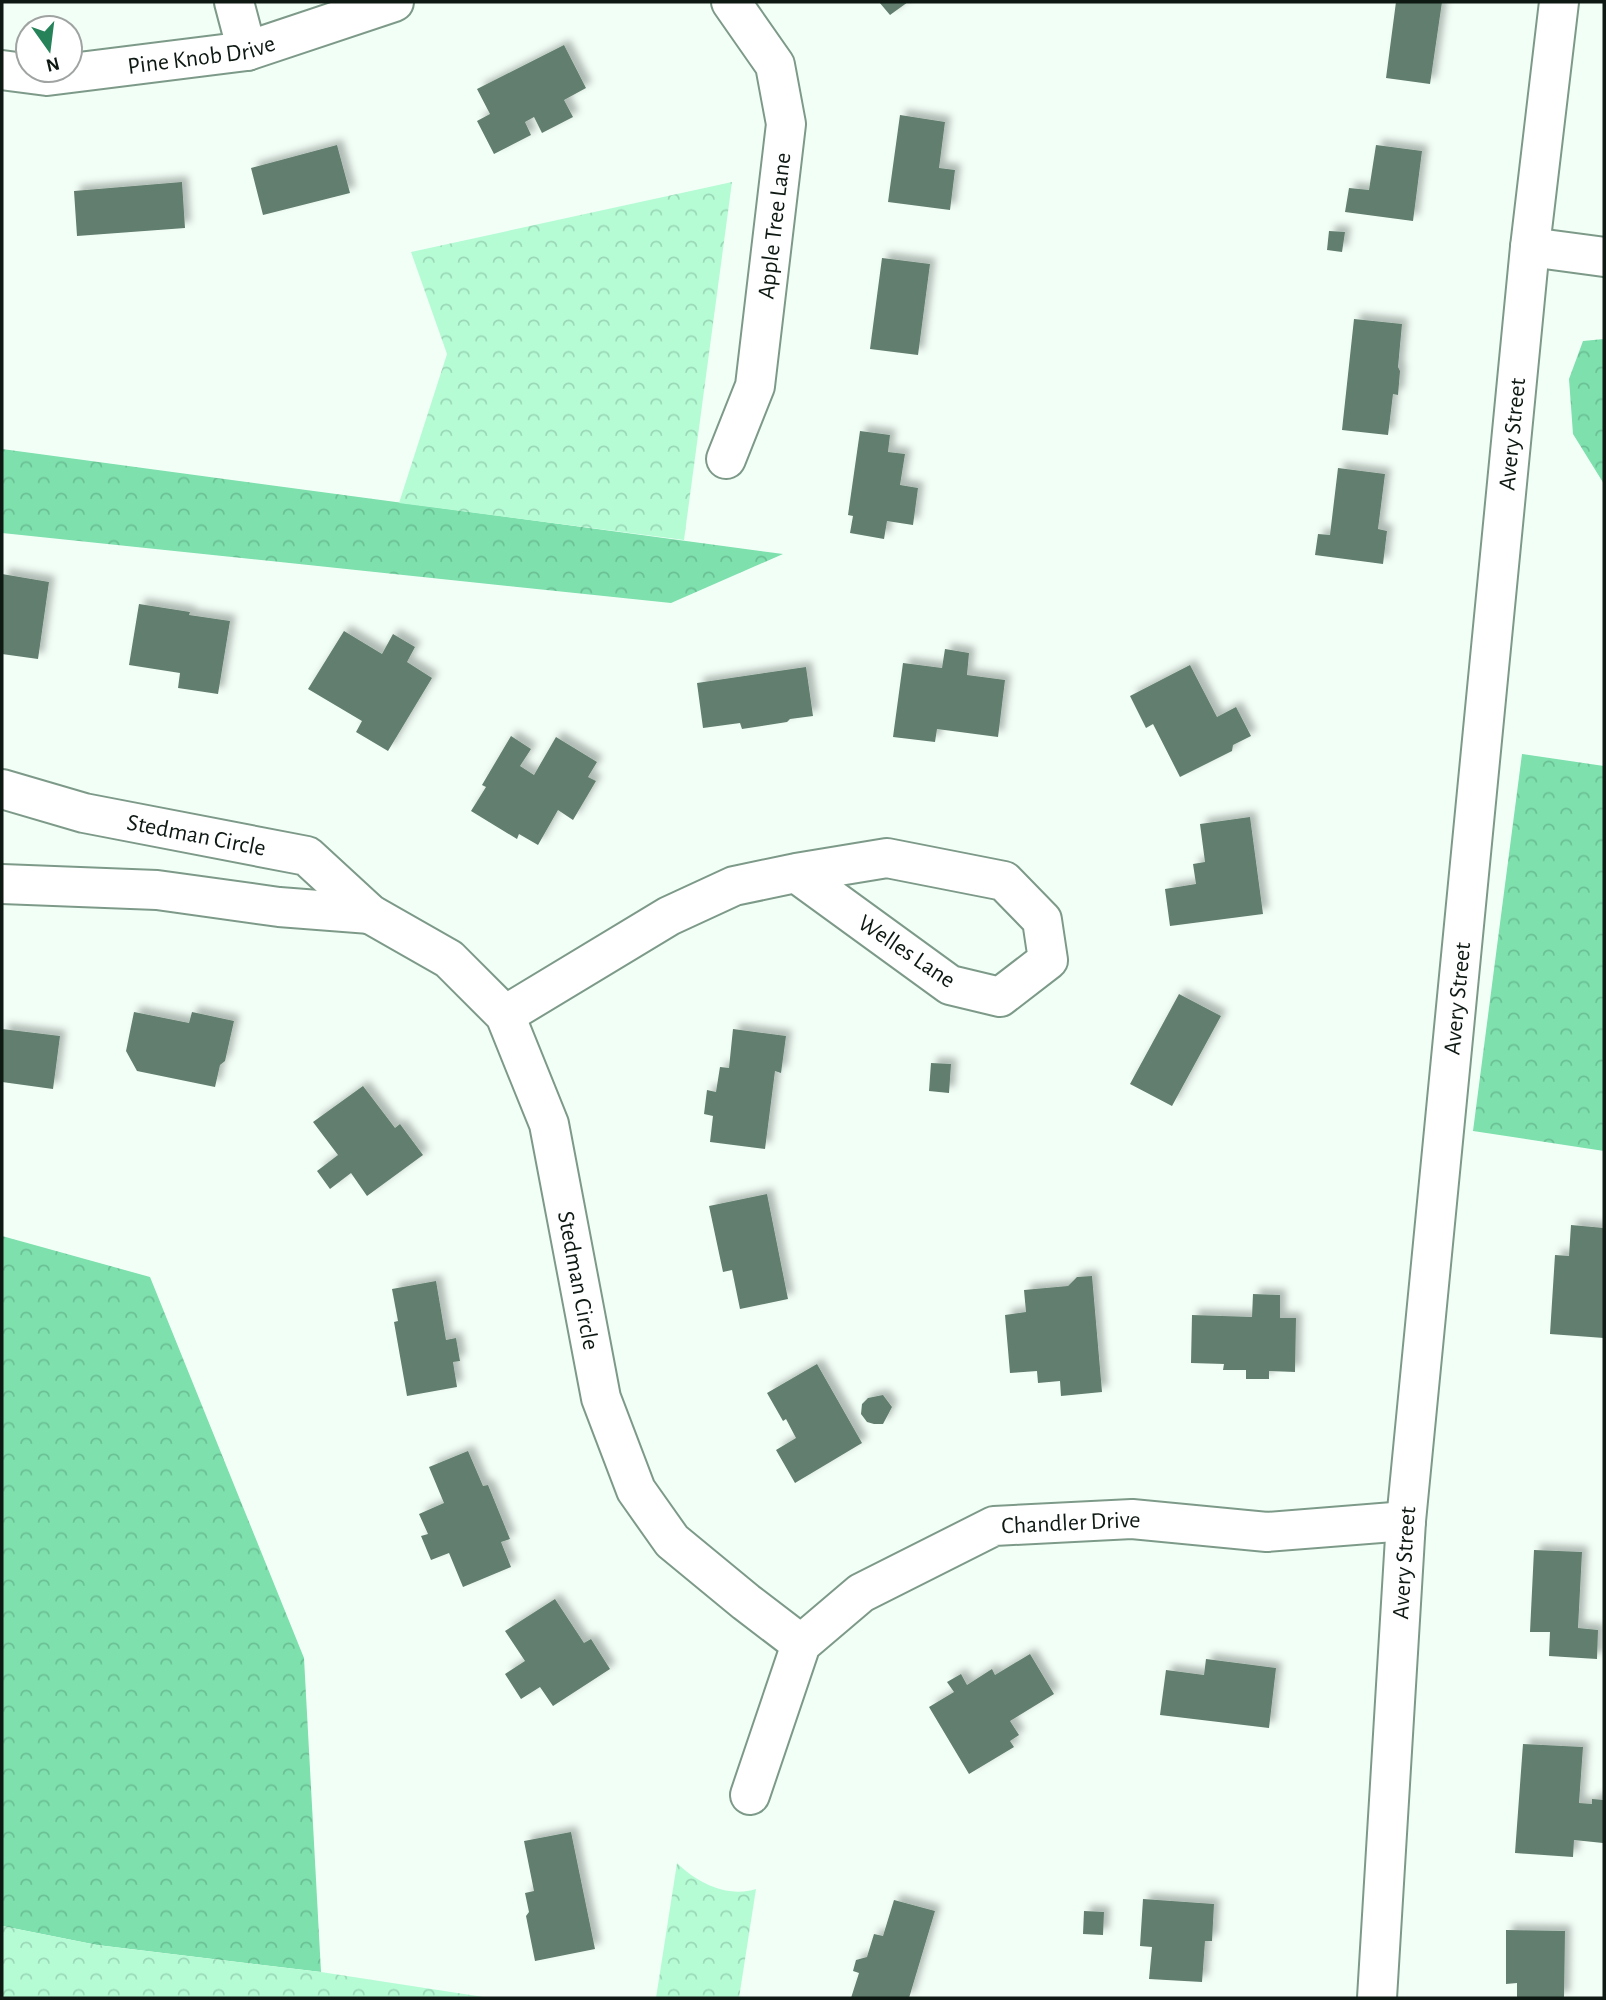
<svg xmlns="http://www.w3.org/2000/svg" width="1606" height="2000" font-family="'Alegreya Sans',sans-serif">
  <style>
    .forest { fill: url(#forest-crowns) }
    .park { fill: url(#park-crowns) }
    .building { fill: #627e6e; filter: url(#shadow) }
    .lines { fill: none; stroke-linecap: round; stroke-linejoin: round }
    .minor-casing { stroke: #7d9a89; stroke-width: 42 }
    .major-casing { stroke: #7d9a89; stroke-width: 42 }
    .minor { stroke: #fff; stroke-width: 38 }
    .major { stroke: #fff; stroke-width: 38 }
    .labels { text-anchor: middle; stroke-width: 5; stroke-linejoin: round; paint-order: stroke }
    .street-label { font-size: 24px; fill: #0e1913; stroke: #fff }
  </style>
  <defs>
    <pattern id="forest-crowns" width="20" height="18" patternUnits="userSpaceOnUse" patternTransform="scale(1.75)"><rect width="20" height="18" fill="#7de0ad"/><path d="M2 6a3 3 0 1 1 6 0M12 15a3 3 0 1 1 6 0" fill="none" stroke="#6bc094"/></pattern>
    <pattern id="park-crowns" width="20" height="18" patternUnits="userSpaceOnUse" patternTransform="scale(1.75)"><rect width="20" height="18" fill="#b5fcd5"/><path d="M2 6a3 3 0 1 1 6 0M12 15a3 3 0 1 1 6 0" fill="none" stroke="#9ad7b6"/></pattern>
    <filter id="shadow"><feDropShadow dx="6" dy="-6" stdDeviation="3.5" flood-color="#0004"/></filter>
  </defs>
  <rect width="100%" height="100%" fill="#f2fff7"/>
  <!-- forest -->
  <path class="forest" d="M1604 339V484L1573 434 1569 379 1583 341Z
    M2 449 783 554 671 603 2 533Z
    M1522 754 1604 766V1151L1473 1131Z
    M2 1236 150 1277 304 1658 321 1972 97 1945 2 1926Z"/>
  <!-- park -->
  <path class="park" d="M732 182 684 540 399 503 447 354 411 252Z
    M677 1863C697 1883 728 1898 756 1889L739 1998H656Z
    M2 1926 97 1945 321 1972 490 1998H2Z"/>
  <!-- building -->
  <path class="building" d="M879 2H908L890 15Z
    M1396 2H1442L1430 84 1386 78Z
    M564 45 586 88 564 100 573 117 542 133 534 117 525 122 531 135 494 154 477 121 490 114 477 89Z
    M900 115 945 122 939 168 955 170 950 210 888 202Z
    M337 145 350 193 263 215 251 168Z
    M1376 145 1422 151 1413 221 1345 212 1349 188 1369 190Z
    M182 182 185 228 77 236 74 191Z
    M1329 231 1345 232 1342 252 1327 250Z
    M882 258 930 264 918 355 870 349Z
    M1354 319 1402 324 1398 367 1400 371 1398 395 1393 394 1388 435 1342 430Z
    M860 431 890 435 888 452 905 454 900 485 918 488 913 525 887 521 884 539 850 533 853 516 848 515Z
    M1338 468 1385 474 1378 529 1387 531 1383 564 1315 555 1318 534 1330 535Z
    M2 574 49 582 38 659 2 654Z
    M139 604 190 612 189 615 230 621 218 694 178 688 180 673 129 665Z
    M344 631 382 654 393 634 415 647 407 662 432 678 388 751 356 732 362 721 308 689Z
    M945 649 969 653 967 675 1005 680 998 737 937 729 935 742 893 737 903 663 942 668Z
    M1190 665 1217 717 1236 707 1251 736 1233 745 1232 751 1180 777 1153 724 1146 728 1130 696Z
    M806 667 813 716 790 719 787 722 742 729 740 723 703 728 697 683Z
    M511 736 531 749 520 766 534 775 556 737 597 762 588 777 596 781 573 820 558 810 538 845 519 834 517 839 471 811 486 787 482 785Z
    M1250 817 1263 914 1170 926 1165 889 1196 884 1193 864 1205 862 1200 824Z
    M1179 994 1221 1016 1172 1106 1130 1084Z
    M134 1012 189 1023 192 1012 234 1021 225 1061 220 1065 215 1087 137 1071 126 1051Z
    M2 1029 60 1036 53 1089 2 1082Z
    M733 1029 786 1036 781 1073 775 1071 765 1149 710 1142 713 1116 704 1114 707 1090 716 1092 720 1067 729 1068Z
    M931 1063 951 1064 949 1093 929 1091Z
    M363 1086 395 1128 400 1124 423 1155 367 1196 351 1173 330 1189 317 1171 338 1155 313 1122Z
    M767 1194 788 1299 740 1309 732 1270 723 1272 709 1206Z
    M1571 1225 1604 1228V1338L1550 1334 1555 1255 1569 1256Z
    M1092 1276 1102 1392 1061 1396 1060 1381 1038 1383 1037 1371 1010 1373 1005 1315 1026 1312 1024 1290 1068 1286 1077 1277Z
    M436 1281 446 1340 456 1338 460 1361 453 1362 457 1387 407 1396 394 1322 398 1321 392 1289Z
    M1253 1294 1280 1295V1318H1296L1295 1372 1269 1371V1379H1246V1370H1223L1224 1364 1191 1363 1192 1315 1252 1317Z
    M817 1364 862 1443 795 1483 776 1450 796 1438 786 1419 783 1421 767 1393Z
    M883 1395 892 1407 883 1424H874L867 1422 861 1414 862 1404 868 1398Z
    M468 1451 483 1486 488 1485 510 1539 501 1542 511 1567 463 1587 449 1553 431 1560 421 1536 428 1534 419 1514 444 1503 429 1467Z
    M1534 1550 1582 1552 1578 1628 1598 1630 1597 1659 1549 1656 1550 1632H1530Z
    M555 1599 584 1643 591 1639 610 1669 553 1706 540 1687 521 1699 505 1674 525 1661 505 1631Z
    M1030 1654 1054 1694 1010 1721 1019 1735 1010 1741 1014 1747 969 1774 929 1707 954 1692 947 1682 961 1674 967 1685 992 1669 995 1675Z
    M1206 1659 1276 1668 1269 1728 1160 1715 1166 1670 1204 1675Z
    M1523 1744 1583 1747 1579 1803 1592 1804V1799L1604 1800 1603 1843 1574 1840 1573 1857 1515 1853Z
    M571 1832 595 1949 535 1961 526 1916 529 1912 525 1893 534 1891 524 1841Z
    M1143 1899 1214 1904 1212 1941H1205L1202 1982 1149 1979 1152 1947 1140 1946Z
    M894 1900 935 1911 909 1998H851L859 1973 853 1971 856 1960 867 1957 874 1934 883 1936Z
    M1084 1911 1104 1912 1103 1935 1083 1934Z
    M1506 1930 1565 1931 1564 1998H1517V1983L1506 1984Z"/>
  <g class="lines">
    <!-- minor casing -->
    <g class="minor-casing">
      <g id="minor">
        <path d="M234 2 247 51"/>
        <path id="s1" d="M2 70 47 76 247 51 394 2"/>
        <path d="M1530 247 1604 257"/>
        <path id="s2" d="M726 459 755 386 786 124 775 65 731 2"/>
        <path id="s3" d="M2 789 84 813 307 856 370 914 449 959 505 1015 549 1124 601 1398 636 1490 672 1541 746 1602 801 1644"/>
        <path d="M2 884 157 890 279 907 370 914"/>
        <path d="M505 1015 669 916 734 886 796 873 950 985 1000 997 1048 960 1042 920 1004 881 887 858 796 873"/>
        <path id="s4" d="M750 1795 801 1644 861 1593 994 1526 1132 1519 1267 1532 1406 1521"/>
      </g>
    </g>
    <!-- major casing -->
    <g class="major-casing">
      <g id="major">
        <path id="s5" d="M1377 1998 1406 1521 1530 247 1559 2"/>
      </g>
    </g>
    <!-- minor -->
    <use href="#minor" class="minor"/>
    <!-- major -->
    <use href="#major" class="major"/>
  </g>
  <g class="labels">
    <!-- street labels -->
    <g class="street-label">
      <text dy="8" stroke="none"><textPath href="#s1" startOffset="201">Pine Knob Drive</textPath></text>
      <text dy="8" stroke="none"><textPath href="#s2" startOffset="240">Apple Tree Lane</textPath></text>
      <text dy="8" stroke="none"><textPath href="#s5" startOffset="1570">Avery Street</textPath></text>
      <text dy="8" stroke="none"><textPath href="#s3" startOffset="200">Stedman Circle</textPath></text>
      <text transform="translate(907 951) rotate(34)" y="8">Welles Lane</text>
      <text dy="8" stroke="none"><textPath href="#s5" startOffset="1003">Avery Street</textPath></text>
      <text dy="8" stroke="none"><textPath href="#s3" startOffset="845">Stedman Circle</textPath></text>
      <text dy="8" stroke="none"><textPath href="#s4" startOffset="464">Chandler Drive</textPath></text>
      <text dy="8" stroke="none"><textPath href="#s5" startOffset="436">Avery Street</textPath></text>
    </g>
  </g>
  <!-- border -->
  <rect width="1606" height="2000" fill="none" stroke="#0e1913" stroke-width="7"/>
  <!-- north arrow -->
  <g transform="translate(49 49) rotate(166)"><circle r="33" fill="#ffffff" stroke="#9fa3a1" stroke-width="2"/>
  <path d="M0-5L12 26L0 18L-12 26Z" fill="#258259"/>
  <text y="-10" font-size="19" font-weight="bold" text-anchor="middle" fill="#0e1913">N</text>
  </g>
</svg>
